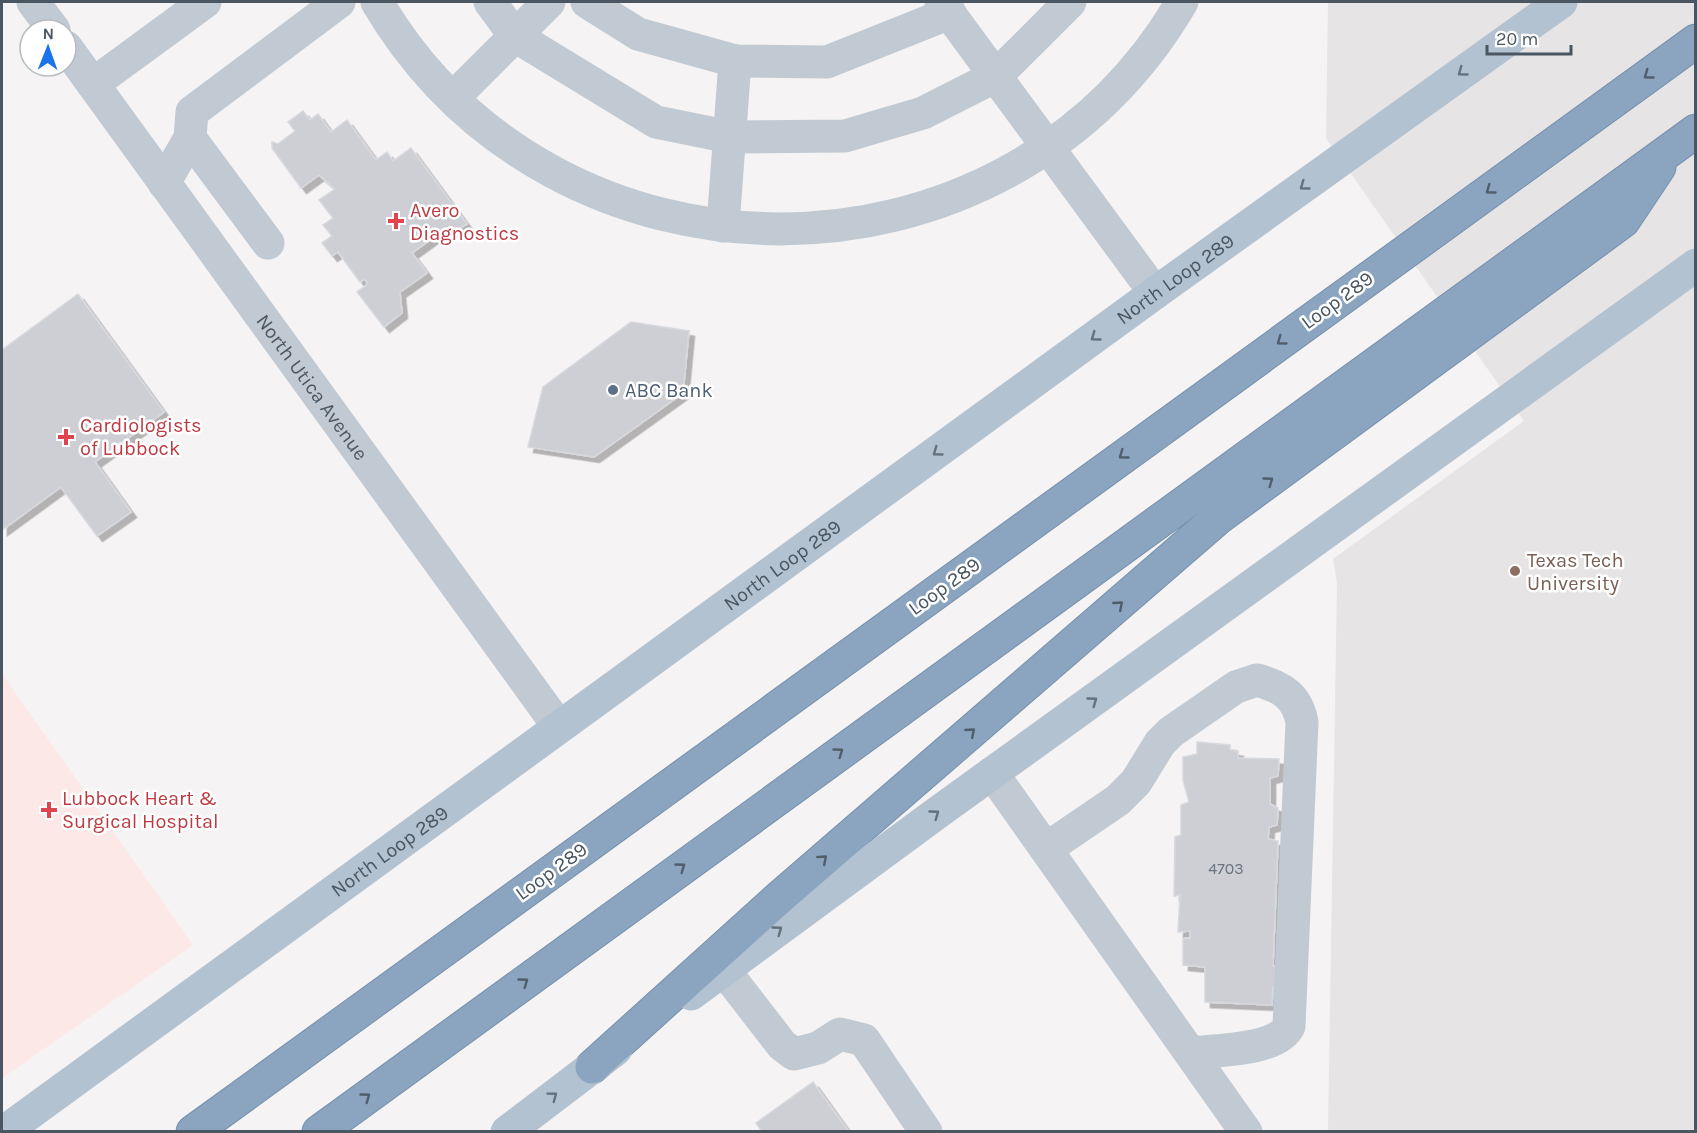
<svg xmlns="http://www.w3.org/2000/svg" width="1697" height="1133" font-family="Karla,sans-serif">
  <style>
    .education { fill: #e6e4e5 }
    .medical { fill: #fce8e6 }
    .building { fill: #cdcfd5; stroke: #d7d9de; stroke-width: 1.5; filter: url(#shadow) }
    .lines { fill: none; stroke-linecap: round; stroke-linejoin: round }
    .highway-casing { stroke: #7690ad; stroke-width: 35 }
    .minor { stroke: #c1cad2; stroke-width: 33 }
    .major { stroke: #b3c2d1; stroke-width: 33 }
    .highway { stroke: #8ba5c1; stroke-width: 33 }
    .oneway { stroke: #64717d }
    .oneway2 { stroke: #505e6b }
    .health-dot { fill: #e0444e; stroke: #fff; stroke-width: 2 }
    .service-dot { fill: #5c6f8a; stroke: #fff; stroke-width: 2 }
    .education-dot { fill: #8d6e63; stroke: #fff; stroke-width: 2 }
    .labels { text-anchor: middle; stroke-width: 5; stroke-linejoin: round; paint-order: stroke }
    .number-label { font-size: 16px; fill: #6b747e }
    .health-label { font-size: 20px; fill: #be3a42; stroke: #fff; text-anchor: start }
    .street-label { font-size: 20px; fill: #4a5661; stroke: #fff }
    .service-label { font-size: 20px; fill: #4e5e75; stroke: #fff; text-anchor: start }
    .education-label { font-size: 20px; fill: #785e54; stroke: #fff; text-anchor: start }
  </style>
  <defs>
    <filter id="shadow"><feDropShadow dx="5.5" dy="5.5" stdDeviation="0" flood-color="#0004"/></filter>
  </defs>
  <rect width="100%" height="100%" fill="#f5f3f3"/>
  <!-- education -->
  <path class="education" d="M1328 2H1695V1131H1328L1337 583 1333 559 1524 421 1326 138Z"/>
  <!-- medical -->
  <path class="medical" d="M2 674 193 945 2 1078Z"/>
  <!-- building -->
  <path class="building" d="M303 111 310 120 318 114 331 132 347 120 376 160 387 152 393 161 411 148 467 224 449 235 444 230 412 253 427 273 400 292 402 313 384 327 357 292 368 284 365 279 360 282 338 252 332 256 322 243 332 236 323 225 333 218 319 200 335 189 319 175 301 188 272 148V142L278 144 295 131 288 122Z
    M78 294 164 412 95 462 131 512 97 536 61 487 2 530V350Z
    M631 322 689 331 683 393 594 457 528 447 543 387Z
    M1197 742 1230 745V750L1238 751V758L1279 759 1278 776 1270 778V804L1278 808 1277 825 1269 827 1268 839 1278 841 1273 966 1279 967 1277 986 1273 987 1272 1005 1205 1002V967L1183 965V939L1190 938V931L1178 932 1180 895 1174 896 1175 837 1181 835V805L1189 802 1183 780V757L1197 754Z
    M813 1082 849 1132H762L756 1123Z"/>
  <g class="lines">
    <!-- highway casing -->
    <g class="highway-casing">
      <path id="highway" d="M592 1067 779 898 1218 518 1623 221 1659 167
        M193 1132 1696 41
        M319 1132 1696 131"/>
    </g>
    <!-- minor -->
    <g class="minor">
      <path d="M33 2 54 30"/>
      <path d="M377 2C555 304 1005 305 1182 2"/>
      <path d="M490 2 515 36 656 122 730 137 845 136 923 113 996 76 1070 2"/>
      <path d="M587 2 638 34 735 61 827 62 950 13"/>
      <path d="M941 2 1155 293"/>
      <path id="s1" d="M66 47 559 727"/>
      <path d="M93 84 205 2"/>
      <path d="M453 98 549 2"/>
      <path d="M190 138 268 243"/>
      <path d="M164 183 190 138 192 112 339 2"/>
      <path d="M723 226 735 61"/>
      <path d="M992 773 1246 1132"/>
      <path d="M1046 849 1118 800 1136 782 1160 743 1171 732 1236 687 1257 680C1282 687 1297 696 1302 722L1289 1026C1277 1051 1216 1050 1191 1053"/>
      <path d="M724 970 782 1045 794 1054 818 1048 840 1034 864 1040 926 1132"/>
    </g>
    <!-- major -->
    <g class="major">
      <path d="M691 994 937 813 1696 265"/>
      <path id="s2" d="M4 1132 1155 293 1561 2"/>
      <path d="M507 1132 616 1049"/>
    </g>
    <!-- highway -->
    <use href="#highway" class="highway"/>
  </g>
  <!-- one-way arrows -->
  <defs><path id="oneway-chevron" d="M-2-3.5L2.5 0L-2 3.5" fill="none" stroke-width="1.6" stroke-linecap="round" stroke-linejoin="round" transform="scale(1.5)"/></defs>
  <g class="oneway">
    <use href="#oneway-chevron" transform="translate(1462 72) rotate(144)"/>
    <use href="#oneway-chevron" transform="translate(1304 186) rotate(144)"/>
    <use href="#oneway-chevron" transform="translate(1095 337) rotate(144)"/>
    <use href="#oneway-chevron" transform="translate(937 452) rotate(144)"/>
    <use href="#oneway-chevron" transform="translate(1093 701) rotate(-36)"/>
    <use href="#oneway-chevron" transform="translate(935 814) rotate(-36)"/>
    <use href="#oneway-chevron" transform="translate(778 930) rotate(-36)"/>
    <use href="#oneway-chevron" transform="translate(553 1096) rotate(-37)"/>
  </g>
  <g class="oneway2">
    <use href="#oneway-chevron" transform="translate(1648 75) rotate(144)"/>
    <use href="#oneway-chevron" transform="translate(1490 190) rotate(144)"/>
    <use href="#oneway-chevron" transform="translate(1281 341) rotate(144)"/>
    <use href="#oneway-chevron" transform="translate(1123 455) rotate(144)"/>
    <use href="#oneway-chevron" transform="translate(1269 481) rotate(-36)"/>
    <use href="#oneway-chevron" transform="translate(1119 605) rotate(-41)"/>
    <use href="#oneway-chevron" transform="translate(971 732) rotate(-41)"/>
    <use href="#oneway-chevron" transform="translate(839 752) rotate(-36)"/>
    <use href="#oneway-chevron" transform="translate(823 859) rotate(-41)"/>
    <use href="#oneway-chevron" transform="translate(681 867) rotate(-36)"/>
    <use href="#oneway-chevron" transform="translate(524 982) rotate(-36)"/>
    <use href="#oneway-chevron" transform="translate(366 1097) rotate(-36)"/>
  </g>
  <!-- markers -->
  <g class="health-dot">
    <path d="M393 212h6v6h6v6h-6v6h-6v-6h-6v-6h6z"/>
    <path d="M63 428h6v6h6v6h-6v6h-6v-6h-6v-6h6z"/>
    <path d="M46 801h6v6h6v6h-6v6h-6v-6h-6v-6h6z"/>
  </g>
  <circle class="service-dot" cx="613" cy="390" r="6"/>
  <circle class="education-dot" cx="1515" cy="571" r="6"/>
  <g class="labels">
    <!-- number labels -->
    <g class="number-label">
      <text x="1226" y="874">4703</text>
    </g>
    <!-- health labels -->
    <g class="health-label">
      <text x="410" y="217">Avero<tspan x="410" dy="23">Diagnostics</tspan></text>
      <text x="80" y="432">Cardiologists<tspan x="80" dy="23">of Lubbock</tspan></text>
      <text x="62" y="805">Lubbock Heart &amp;<tspan x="62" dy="23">Surgical Hospital</tspan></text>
    </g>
    <!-- street labels -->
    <g class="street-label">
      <text dy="7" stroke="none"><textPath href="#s2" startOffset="1449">North Loop 289</textPath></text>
      <text transform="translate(1337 300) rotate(-36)" y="7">Loop 289</text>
      <text dy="7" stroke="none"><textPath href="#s1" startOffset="420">North Utica Avenue</textPath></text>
      <text dy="7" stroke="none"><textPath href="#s2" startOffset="963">North Loop 289</textPath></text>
      <text transform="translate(944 586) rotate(-36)" y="7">Loop 289</text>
      <text dy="7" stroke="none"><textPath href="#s2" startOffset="477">North Loop 289</textPath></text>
      <text transform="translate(551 871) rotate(-36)" y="7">Loop 289</text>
    </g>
    <!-- service labels -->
    <g class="service-label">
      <text x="625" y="397">ABC Bank</text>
    </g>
    <!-- education labels -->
    <g class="education-label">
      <text x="1527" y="567">Texas Tech<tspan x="1527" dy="23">University</tspan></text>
    </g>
  </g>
  <!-- border -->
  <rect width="1697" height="1133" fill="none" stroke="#4a5661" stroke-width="6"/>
  <!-- north arrow -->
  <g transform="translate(48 48) rotate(1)"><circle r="28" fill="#ffffff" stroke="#b7bbc0" stroke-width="1.5"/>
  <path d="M0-4.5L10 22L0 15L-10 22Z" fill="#1a73e8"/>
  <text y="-9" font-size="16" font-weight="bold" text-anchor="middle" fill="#4a5661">N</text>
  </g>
  <!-- scale -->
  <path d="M1487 45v9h84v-9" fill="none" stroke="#4a5661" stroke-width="3"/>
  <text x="1496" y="45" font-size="18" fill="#4a5661" stroke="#ffffff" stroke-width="4.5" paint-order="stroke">20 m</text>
</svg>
